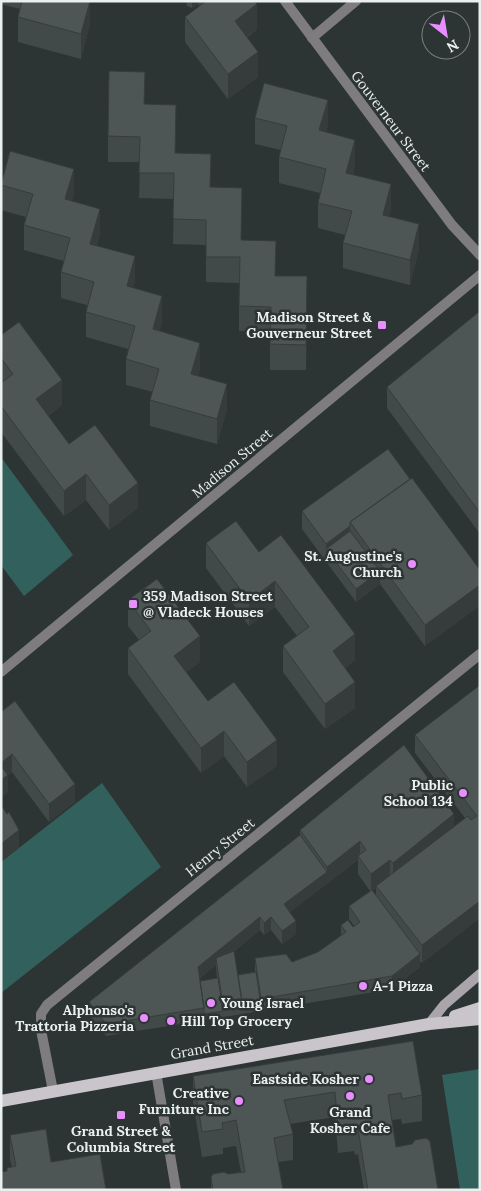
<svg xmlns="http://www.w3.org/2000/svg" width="481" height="1191" font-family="Lora,serif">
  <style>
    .green { fill: #32605d }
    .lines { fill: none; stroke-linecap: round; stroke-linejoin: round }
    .lane { stroke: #7f7c7f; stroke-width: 10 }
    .street { stroke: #7f7c7f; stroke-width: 10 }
    .secondary { stroke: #a9a5aa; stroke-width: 10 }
    .primary { stroke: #cac5cb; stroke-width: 12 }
    .wall { fill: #424a49; fill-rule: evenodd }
    .shaded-wall { fill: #363c3c }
    .building { fill: #4d5655; stroke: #363c3c }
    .poi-dot { fill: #e88eff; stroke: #2d3534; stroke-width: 2 }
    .labels { text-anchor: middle; stroke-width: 5; stroke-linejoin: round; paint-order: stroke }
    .street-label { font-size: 14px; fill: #eaf0ef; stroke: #2d3534 }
    .poi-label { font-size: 14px; font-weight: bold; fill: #eaf0ef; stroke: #2d3534; text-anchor: end }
  </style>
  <rect width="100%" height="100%" fill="#2d3534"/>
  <!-- green -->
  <path class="green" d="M1 457 73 555 24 596 1 565Z
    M102 783 161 867 1 993V862Z
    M480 1069V1190H460L442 1075Z"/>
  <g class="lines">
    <!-- lane -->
    <path class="lane" d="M312 38 356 1"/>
    <!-- street -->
    <path class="street" d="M285 1 452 225 480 255
      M1 672 480 275
      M156 1072 176 1190
      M53 1091 41 1030V1014L47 1005 480 654"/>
    <!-- secondary -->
    <path class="secondary" d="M429 1024 444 1005 480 974"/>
    <!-- primary -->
    <path class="primary" d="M455 1016 480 1008
      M1 1101 429 1024 480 1019"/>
  </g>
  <!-- wall -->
  <path class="wall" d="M1 1H90V24L81 59 18 42V17L20 9 1 4Z
    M186 1H255L257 29 247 38 258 77 228 99 185 42V17L200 6 198 4 192 8 187 6Z
    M145 104 176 130 175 153 211 187 242 240 275 276 307 302 306 370H270V332L239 331V283L206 282V245L173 244 174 199 139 198 140 162H108V136Z
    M255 118 328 125 326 132 355 165 353 174 391 209 389 216 419 249 410 285 343 268V243L345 235 318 228V203L320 193 279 183V157L281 150 255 144Z
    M1 183 74 194 72 201 100 234 97 245 135 281 133 288 162 322 159 331 200 368 198 376 227 409 217 444 150 426V400L153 392 126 385V359L128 349 86 337V312L87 305 61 298V272L64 261 24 250V225L26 217 1 210Z
    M480 311V534L387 408V387Z
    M1 335 62 405 48 416 69 444 138 508 109 530 86 500 64 516 1 432Z
    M410 479 480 570 425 646 380 584 356 602 302 529V511Z
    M206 543 259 552 355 660 345 668 355 708 325 729 283 672V646L297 636 275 607 249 626 206 568Z
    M128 600 200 662 186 672 208 701 277 766 247 787 224 756 201 773 128 674V648L139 640 128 626Z
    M480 685V918L422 963 420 961V967L392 989 261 1011 106 1036 89 1015V1002L300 835V830L454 826 465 818 415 753V735ZM358 860V874L370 891 349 906V919L354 926 341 925V936L318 952 292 962 255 958V972L238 975 233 952 260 930 264 935 271 930 282 944 296 934 290 912ZM376 888V896L372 891ZM216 965 217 978 200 981V978Z
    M1 712 75 802 49 822 12 772 8 775V792Z
    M193 1076 422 1095V1121L402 1124 401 1119 392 1120 396 1147 438 1190H364L358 1154 355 1155 354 1151 338 1153 335 1117 290 1124 293 1134V1160L278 1162 283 1190H211V1177L241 1172 236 1146 223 1148V1154L202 1157 193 1102Z
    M10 1135 51 1162 7 1171V1168L12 1167 10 1160Z"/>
  <!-- shaded-wall -->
  <path class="shaded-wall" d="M90 1V24L81 59V34Z
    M192 1H198V4L192 8Z
    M257 4V29L235 47V21Z
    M258 52V77L228 99V74Z
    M328 100V125L319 156V130Z
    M355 140V165L346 198V173Z
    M74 169V194L65 225V199Z
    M391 184V209L383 240V215Z
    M100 209V234L90 269V244Z
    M419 224V249L410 285V260Z
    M135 256V281L127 312V286Z
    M307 276V302L306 370V345Z
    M162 296V322L153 355V329Z
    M200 343V368L191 399V374Z
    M62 380V405L36 424V399Z
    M227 384V409L217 444V419Z
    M86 474V500L64 516V491Z
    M138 483V508L109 530V505Z
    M350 526V544L326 549V544Z
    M380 571V584L356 602V589Z
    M275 581V607L249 626V601Z
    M480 585V606L425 646V625Z
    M355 634V660L333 677V651Z
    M200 636V662L174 681V656Z
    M355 682V708L325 729V704Z
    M224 731V756L201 773V748Z
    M277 740V766L247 787V762Z
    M12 754V772L8 775V792L1 798V763Z
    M75 784V802L49 822V804Z
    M454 814V832L393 881V863Z
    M19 830V848L1 862V844Z
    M360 841V858L358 856V860L284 917V904L327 872V867Z
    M390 860V878L376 886V888L371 892V874Z
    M480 901V918L422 963V945Z
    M260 917V930L217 964 216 958V965L198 979V967Z
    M271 917V930L264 935V923Z
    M296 921V934L282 944V931Z
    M420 954V967L392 989V976Z"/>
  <!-- building -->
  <path class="building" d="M22 1H90L81 34 18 17Z
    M206 1H255L257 4 235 21 258 52 228 74 185 17Z
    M109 71 145 72 144 104 176 105 175 153 211 154 210 187 242 188 241 240 276 241 275 276H307L306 345 270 344 271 307 239 306 240 257H206V220L173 219 174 173H139L140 137 108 136Z
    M264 83 328 100 319 130 355 140 346 173 391 184 383 215 419 224 410 260 343 243 352 211 318 203 326 169 279 157 287 126 255 118Z
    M10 151 74 169 65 199 100 209 90 244 135 256 127 286 162 296 153 329 200 343 191 374 227 384 217 419 150 400 159 369 126 359 135 326 86 312 94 282 61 272 70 238 24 225 33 194 1 185Z
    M480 311V513L387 387Z
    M19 322 62 380 36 399 69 444 95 425 138 483 109 505 86 474 64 491 1 406V383L13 374 1 358V335Z
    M388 449 410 479 350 522V526L326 544 302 511Z
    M412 478 480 570V585L425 625 350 522Z
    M236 521 259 552 281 535 355 634 333 651 355 682 325 704 283 646 309 627 275 581 249 601 206 543Z
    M350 531 380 571 356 589 326 549Z
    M157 579 200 636 174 656 208 701 234 682 277 740 247 762 224 731 201 748 128 648 151 631 128 600Z
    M480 685V901L422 945 376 886 468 816 471 820 477 816 415 735Z
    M15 701 75 784 49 804 12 754 1 763V712Z
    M404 745 454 814 393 863 390 860 371 874 358 856 366 850 360 841 327 867 300 830Z
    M1 766 8 775 1 780Z
    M1 805 7 814 9 812 19 830 1 844Z
    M300 835 327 872 284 904 296 921 282 931 271 917 264 923 260 917 198 967 204 1008 106 1024 89 1002Z
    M372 890 420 954 392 976 261 999 255 958 286 954 292 962 318 952 346 932 341 925 348 920 353 927 360 922 349 906Z
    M234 951 242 1002 223 1005 216 958Z
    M256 972 261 1005 242 1008V1002L238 975Z
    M218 978 223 1011 204 1014V1008L200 981Z
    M413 1041 422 1095 402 1099 401 1093 388 1095 396 1147 412 1144 415 1140 426 1138 430 1141 438 1190H368L358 1129 355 1130 354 1125 338 1128 335 1092 284 1100 293 1134 274 1138 283 1190H213L211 1177 213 1174 224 1172 228 1174 245 1172 236 1120 222 1123 223 1129 202 1132 193 1076Z
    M46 1129 51 1162 100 1154 106 1190H1V1172L7 1171V1168L16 1166 10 1135Z"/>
  <!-- markers -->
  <g class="poi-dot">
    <rect x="377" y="320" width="10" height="10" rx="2.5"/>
    <circle cx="412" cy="564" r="5"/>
    <rect x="128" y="599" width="10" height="10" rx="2.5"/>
    <circle cx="463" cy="793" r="5"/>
    <circle cx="363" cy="986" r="5"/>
    <circle cx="211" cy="1003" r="5"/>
    <circle cx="144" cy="1018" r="5"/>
    <circle cx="171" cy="1021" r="5"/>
    <circle cx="369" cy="1079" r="5"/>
    <circle cx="350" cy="1096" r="5"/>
    <circle cx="239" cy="1101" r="5"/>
    <rect x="116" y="1110" width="10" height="10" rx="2.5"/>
  </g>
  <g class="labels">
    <!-- street labels -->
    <g class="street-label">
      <text transform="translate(391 121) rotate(53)" y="5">Gouverneur Street</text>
      <text transform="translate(232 463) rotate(-40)" y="5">Madison Street</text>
      <text transform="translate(220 847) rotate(-39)" y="5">Henry Street</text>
      <text transform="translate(212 1047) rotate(-10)" y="5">Grand Street</text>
    </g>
    <!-- poi labels -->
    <g class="poi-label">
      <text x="372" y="322">Madison Street &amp;<tspan x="372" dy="16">Gouverneur Street</tspan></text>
      <text x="402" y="561">St. Augustine's<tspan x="402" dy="16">Church</tspan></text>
      <text x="143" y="601" text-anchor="start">359 Madison Street<tspan x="143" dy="16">@ Vladeck Houses</tspan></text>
      <text x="453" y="790">Public<tspan x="453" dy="16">School 134</tspan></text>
      <text x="373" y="991" text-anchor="start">A-1 Pizza</text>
      <text x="221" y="1008" text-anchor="start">Young Israel</text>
      <text x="134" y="1015">Alphonso's<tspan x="134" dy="16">Trattoria Pizzeria</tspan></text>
      <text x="181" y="1026" text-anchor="start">Hill Top Grocery</text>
      <text x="359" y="1084">Eastside Kosher</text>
      <text x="229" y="1098">Creative<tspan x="229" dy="16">Furniture Inc</tspan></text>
      <text x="350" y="1117" text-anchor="middle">Grand<tspan x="350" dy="16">Kosher Cafe</tspan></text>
      <text x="121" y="1136" text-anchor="middle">Grand Street &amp;<tspan x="121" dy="16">Columbia Street</tspan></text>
    </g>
  </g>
  <!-- border -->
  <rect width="481" height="1191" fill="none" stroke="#eaf0ef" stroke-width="5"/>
  <!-- north arrow -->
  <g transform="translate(446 35) rotate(149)"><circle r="24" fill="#2d3534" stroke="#79807f"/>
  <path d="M0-4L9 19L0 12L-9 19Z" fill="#e88eff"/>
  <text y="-8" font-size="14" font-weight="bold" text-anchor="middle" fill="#eaf0ef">N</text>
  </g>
</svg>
